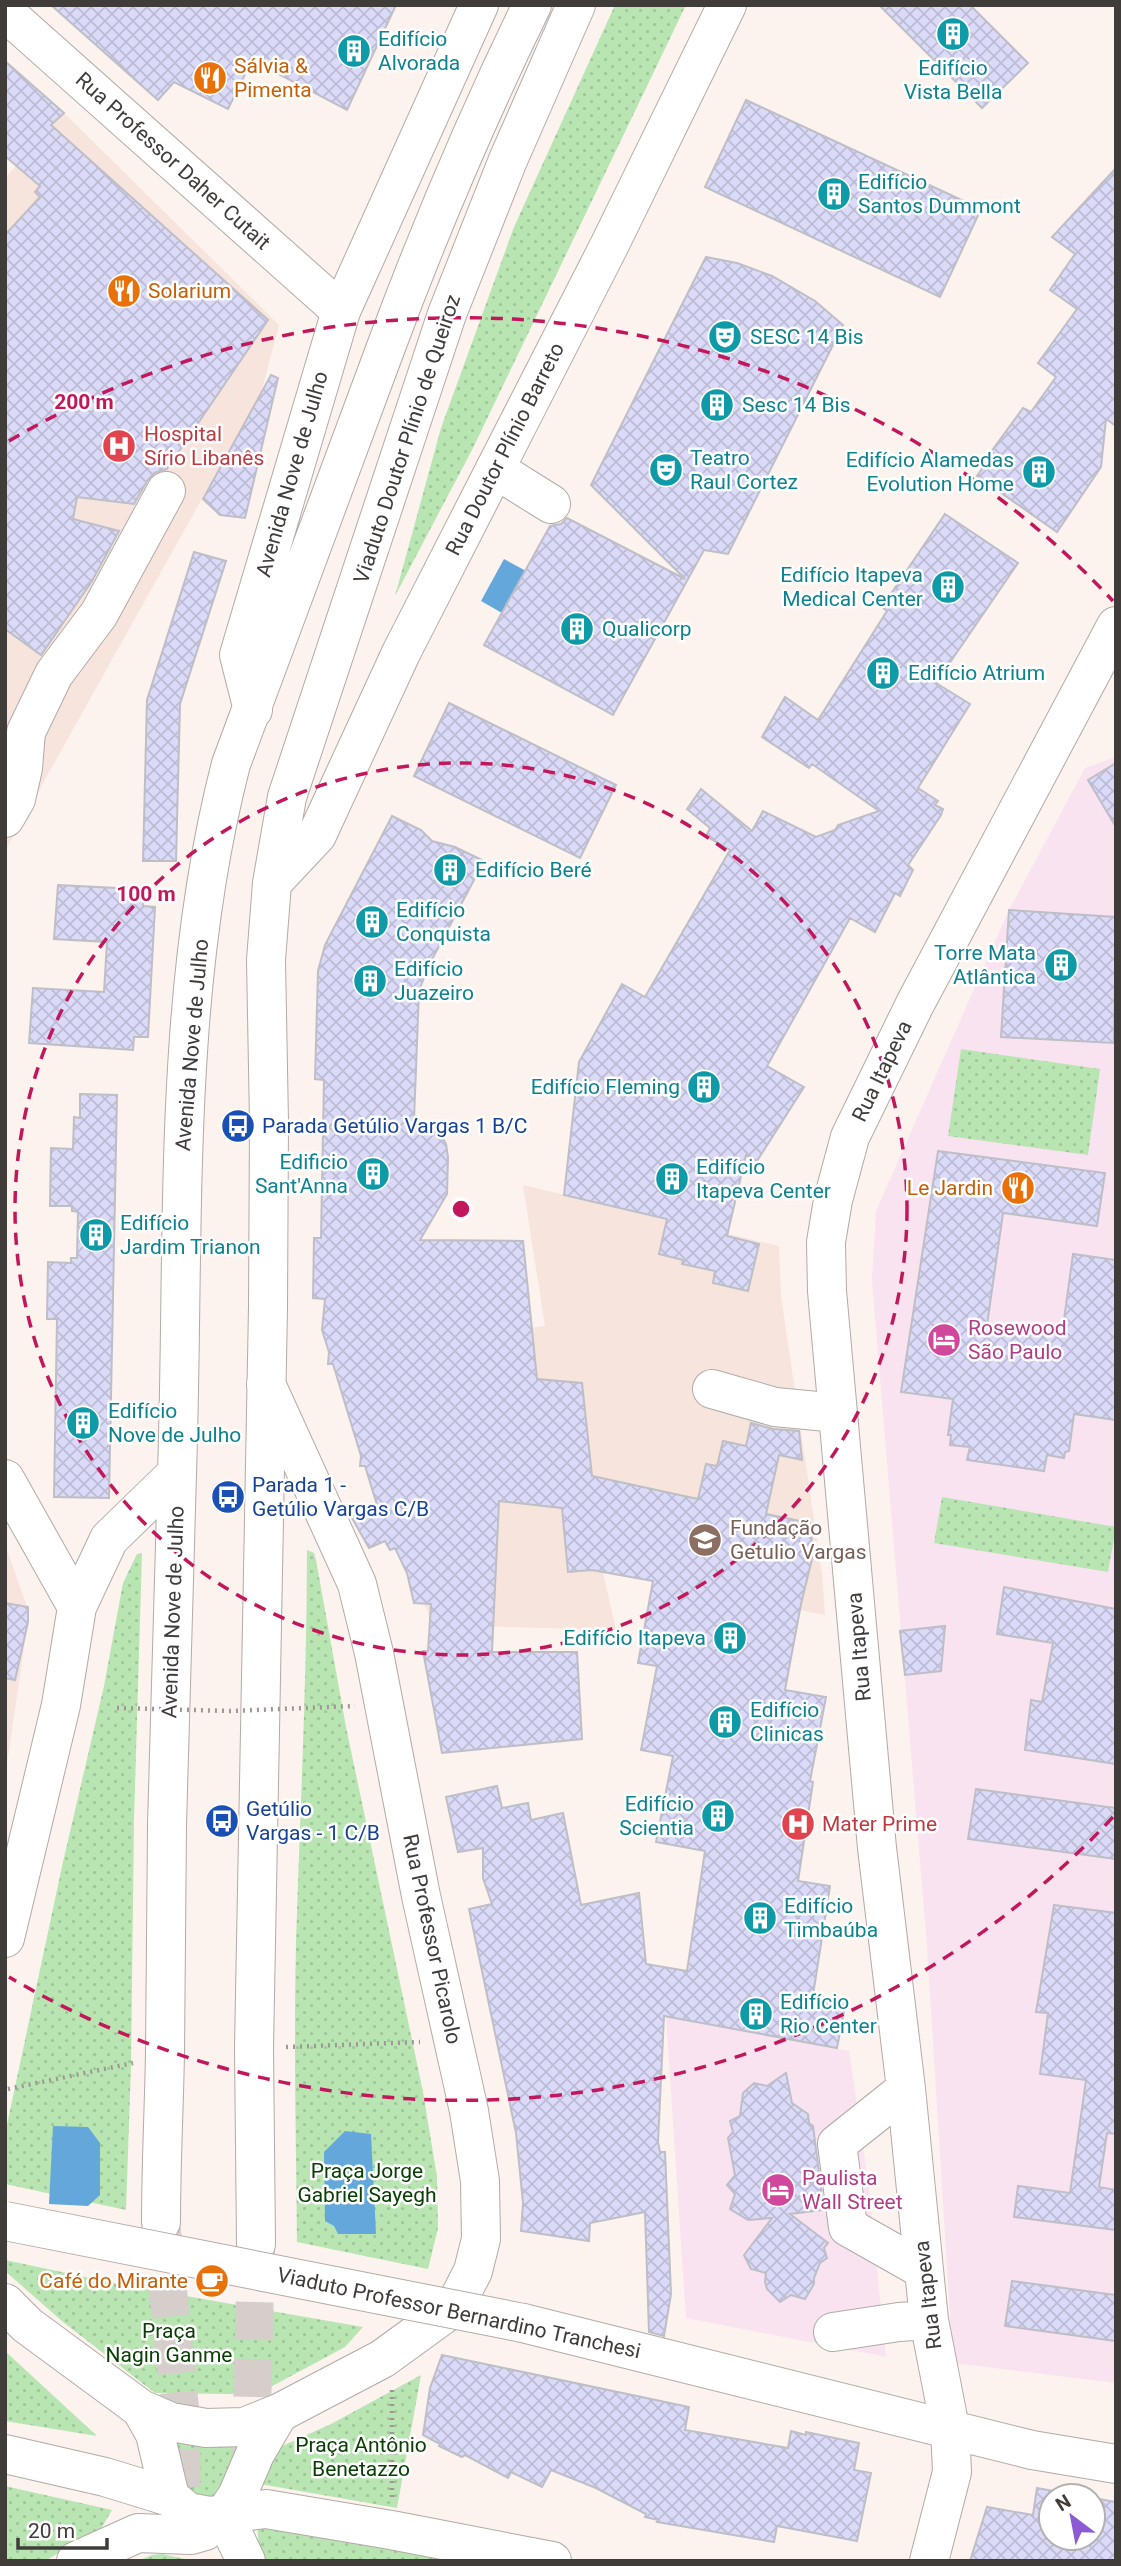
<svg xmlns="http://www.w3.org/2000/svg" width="1121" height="2566" font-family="Roboto,sans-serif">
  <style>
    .commercial { fill: #f9e3f1 }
    .built { fill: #f6e4dd }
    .green { fill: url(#green-dots) }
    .water { fill: #64a8db }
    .building { fill: url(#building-cross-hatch); stroke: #bebec7; stroke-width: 2 }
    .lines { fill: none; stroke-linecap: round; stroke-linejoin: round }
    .major-tunnel { stroke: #d6ceca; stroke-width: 38; stroke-dasharray: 38 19; stroke-linecap: butt }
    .minor-casing { stroke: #b3aaa6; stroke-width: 40 }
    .major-casing { stroke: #b3aaa6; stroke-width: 40 }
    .path { stroke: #9e9794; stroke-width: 4.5; stroke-dasharray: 2 5; stroke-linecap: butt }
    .minor { stroke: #fff; stroke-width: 38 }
    .major { stroke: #fff; stroke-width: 38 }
    .minor-bridge-casing { stroke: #b3aaa6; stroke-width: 40; stroke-linecap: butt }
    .path-bridge { stroke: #9e9794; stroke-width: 4.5; stroke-dasharray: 2 5; stroke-linecap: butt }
    .minor-bridge { stroke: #fff; stroke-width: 38 }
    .ring { fill: none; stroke: #c2185b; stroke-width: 3.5; stroke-dasharray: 12 9 }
    .labels { text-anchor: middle; stroke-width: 5; stroke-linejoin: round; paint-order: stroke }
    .culture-label { font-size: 21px; fill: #0d838f; stroke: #fff; text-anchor: start }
    .food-label { font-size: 21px; fill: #c56008; stroke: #fff; text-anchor: start }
    .street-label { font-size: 21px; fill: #403c3a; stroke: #fff }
    .health-label { font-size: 21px; fill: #be3a42; stroke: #fff; text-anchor: start }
    .transit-label { font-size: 21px; fill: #164399; stroke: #fff; text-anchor: start }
    .hotel-label { font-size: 21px; fill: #b23c85; stroke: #fff; text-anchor: start }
    .education-label { font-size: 21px; fill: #785e54; stroke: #fff; text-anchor: start }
    .park-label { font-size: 21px; fill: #084003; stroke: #fff }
    .centre { fill: #c2185b; stroke: #fff; stroke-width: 3.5 }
    .ring-label { font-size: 21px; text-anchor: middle; font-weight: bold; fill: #c2185b; stroke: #fff; stroke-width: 5; stroke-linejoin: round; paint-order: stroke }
  </style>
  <defs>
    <pattern id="green-dots" width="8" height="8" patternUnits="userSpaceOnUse" patternTransform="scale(1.75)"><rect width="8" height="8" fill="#b8e5b2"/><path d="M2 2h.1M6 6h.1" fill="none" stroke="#9fc59a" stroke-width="1.8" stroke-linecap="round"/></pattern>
    <pattern id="building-cross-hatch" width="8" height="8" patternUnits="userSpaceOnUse" patternTransform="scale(1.75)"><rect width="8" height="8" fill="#dbdaf8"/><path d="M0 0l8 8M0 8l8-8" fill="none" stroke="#bdbcd5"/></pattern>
  </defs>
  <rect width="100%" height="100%" fill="#fcf2ee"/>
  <!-- commercial -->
  <path class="commercial" d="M1116 757V2383L953 2363 927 1947 872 1280 876 1211 1009 910 1085 768Z
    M666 2017 849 2051 868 2181 886 2357 686 2318Z"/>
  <!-- built -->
  <path class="built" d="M64 113 279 325 261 393 5 851V178Z
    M523 1185 779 1246 781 1296 822 1574 825 1615 603 1572 616 1630 433 1625 366 1459 524 1329 545 1326Z
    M5 1544 27 1607 28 1621 5 1777Z"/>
  <!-- green -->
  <path class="green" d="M615 5H686L472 450 395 596 441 428 514 227Z
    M961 1049 1100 1069 1088 1155 948 1136Z
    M942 1497 1116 1527 1108 1572 934 1543Z
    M307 1550 314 1553 316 1560 346 1727 423 2092 437 2177 438 2228 428 2269 297 2242C296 2132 293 2022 297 1912 301 1791 307 1671 307 1550Z
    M142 1553 134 1819 131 2065 126 2210 5 2184V2134L63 1862 104 1686 123 1583 137 1554Z
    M5 2260 123 2285 363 2327 345 2347 263 2391 231 2394 155 2393 63 2322 5 2271Z
    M5 2351 97 2436 5 2421Z
    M421 2375 397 2508 260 2484 271 2451 331 2424Z
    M250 2431 224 2499 190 2500 174 2434Z
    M5 2486 112 2510 102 2527 45 2561H5Z
    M257 2524 439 2554 438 2561H262L260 2558Z
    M162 2554 194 2561H138L152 2555Z"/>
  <!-- water -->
  <path class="water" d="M504 559 526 571 502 613 481 601Z
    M53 2126 88 2127 100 2143V2195L88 2206 49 2204Z
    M345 2131 371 2134 376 2234H338L334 2226 325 2221 324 2152Z"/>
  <!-- building -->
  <path class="building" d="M51 5H396L347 110 252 60 228 109 174 82 158 100Z
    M879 5H970L1028 63 982 108Z
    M5 61 64 113 51 125 268 320 167 469 154 473 147 481 134 504 77 497 73 519 119 531 92 581 41 655 5 629V235L40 197 35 192 40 186 5 156Z
    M746 100 981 209 940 297 705 187Z
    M1116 168V426L1106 419 1101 467 1057 532 977 476 993 453 991 452 1023 408 1031 412 1056 377 1038 363 1077 309 1050 290 1075 254 1052 237Z
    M706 257 737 263 772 276 815 301 843 325 728 554 704 550 613 715 484 645 550 526 561 524 567 518 685 579 591 485Z
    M271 375 278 378 245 518 220 515 203 499Z
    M945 514 1018 563 936 683 970 704 918 788 938 801 935 805 943 809 941 815 908 865 913 870 900 896 895 893 875 932 850 918 767 1066 804 1087 757 1161 746 1155 727 1236 759 1244 748 1291 713 1283 715 1271 682 1264 683 1260 659 1254 667 1219 564 1195 579 1062 622 984 645 997 730 850 706 836 710 828 687 809 701 789 752 831 763 811 816 837 835 830 838 825 879 811 812 764 809 768 762 737 785 697 818 720 887 611 882 607Z
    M194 552 226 561 180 704 176 861H143L147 700Z
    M449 703 616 785 580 858 414 776Z
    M1116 763V827L1088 780Z
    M392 816 421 830 432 841 455 847 484 861 428 967 419 991 414 1120 433 1128 441 1135 446 1144 448 1157 447 1194 420 1240 523 1241 537 1379 582 1383 592 1476 698 1499 706 1464 717 1466 723 1441 746 1446 751 1423 773 1429 799 1431 802 1460 779 1455 766 1514 810 1523 813 1555 801 1604 785 1690 826 1697 810 1781 813 1782 798 1881 830 1886 813 1995 846 2001 837 2048 664 2016 658 2142 660 2152H665L671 2294 664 2336 649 2332 645 2212 590 2223 589 2241 521 2231 523 2203 516 2133 469 1909 492 1904 483 1878V1848L458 1852 446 1797 497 1786 502 1808 528 1803 531 1820 563 1813 581 1905 639 1893 646 1964 687 1971 705 1851 656 1842 673 1756 641 1750 657 1666 638 1663 653 1581 592 1570 568 1572 562 1508 499 1501 492 1652H577L582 1739 442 1753 423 1651H428L431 1604 414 1603 407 1573 395 1548 390 1550 385 1541 369 1548 352 1518 377 1505 365 1466H360L361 1456 333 1364H328L329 1352 322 1330 325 1299 313 1298 314 1238H321L324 1080 315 1079 318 971 325 945Z
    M58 885 117 888 144 892 143 906 155 907 148 1037H134L133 1050 29 1043 33 988 104 992 107 942 54 939Z
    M1009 910 1116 917 1114 1043 1001 1037Z
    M80 1094 117 1095 109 1498 54 1497 57 1319H47L48 1262 71 1263V1258H77L78 1212 72 1211V1206H50L51 1148 73 1149 74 1117 80 1118Z
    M938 1151 1105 1173 1097 1226 1003 1213 987 1325 1062 1334 1073 1254 1116 1260V1420L1074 1414 1069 1451 1065 1452 1064 1458 1047 1455 1044 1471 967 1460 970 1447 950 1445 951 1435H948L953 1399 901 1392Z
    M1004 1587 1116 1609V1764L1025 1750 1031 1700 1042 1702 1053 1643 997 1634Z
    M5 1603 28 1607V1622L15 1680 5 1678Z
    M945 1626 941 1671 905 1675 900 1631Z
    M976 1789 1116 1808V1859L968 1839Z
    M1054 1905 1116 1913V2134L1107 2133 1099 2187 1116 2190V2230L1014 2217 1018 2186 1070 2193 1086 2080 1040 2074 1048 2013 1036 2012Z
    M786 2073 792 2103 808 2114 809 2123 813 2126 823 2203 822 2210 790 2214 828 2243 824 2248 827 2258 820 2263 814 2278V2284L805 2299 791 2295 780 2302 767 2289 765 2282 766 2273 751 2269 744 2255 772 2218 748 2220 730 2209 735 2194 727 2185 735 2175 728 2138 733 2132 730 2121 740 2116 743 2093 754 2083 767 2086Z
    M1012 2281 1116 2295V2341L1005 2326Z
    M442 2355 689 2407 685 2430 788 2448 791 2431 806 2435V2432L859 2443 854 2470 871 2473 857 2541 777 2526 774 2542 657 2522 658 2520 645 2517 646 2514 596 2488 551 2470 542 2487 511 2472 508 2478 465 2455 462 2457 439 2446 440 2444 423 2435 430 2388Z
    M1037 2488 1080 2496H1051V2538H1093V2498L1116 2502V2561H970L987 2507 1033 2515Z"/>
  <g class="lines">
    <!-- major-tunnel -->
    <path class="major-tunnel" d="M161 2222 181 2418 182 2561
      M251 2454 256 2244"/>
    <!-- minor casing -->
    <g class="minor-casing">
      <path id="minor" d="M5 12 341 311
        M495 469 551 504
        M5 818 16 799 23 768 26 732 54 674 99 614 166 491
        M712 1389 775 1407 838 1413
        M5 1479 77 1607
        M5 1938 61 1705 77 1607 109 1539 177 1473
        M906 2089 837 2144 848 2227 924 2270
        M5 2303 27 2325 141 2409 171 2422 206 2428 244 2427 279 2413 382 2359 455 2306 473 2271 481 2239 480 2181 469 2111 421 1896 374 1653 357 1584 266 1384
        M523 2323 1032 2450 1116 2464
        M833 2332 899 2322 929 2320
        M141 2409 155 2434 170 2497 188 2512 209 2516 266 2509 391 2530 552 2561
        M5 2454 105 2477 170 2497
        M224 2515 246 2561
        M76 2561 138 2533 191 2535 205 2531 224 2515 237 2496 255 2454 279 2413
        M929 2561 952 2472 950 2428 929 2320 906 2089 877 1848 827 1291 826 1242 833 1200 850 1137 915 1004 1116 626"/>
    </g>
    <!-- major casing -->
    <g class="major-casing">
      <path id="major" d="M253 710 239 655 341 311 479 5
        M272 883 317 835 401 653 609 246 727 5
        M161 2222C161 2165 164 2109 165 2053 166 1977 166 1901 167 1825 170 1696 175 1566 178 1436 184 1212 174 984 231 764L386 347C429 231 478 116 532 5
        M256 2244 254 2048 268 1307 269 1122 266 960 272 883 287 797 447 314 508 160 576 5"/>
    </g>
    <!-- path -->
    <path class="path" d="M286 2047 420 2042
      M8 2089 133 2063
      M392 2497V2390"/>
    <!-- minor -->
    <use href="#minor" class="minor"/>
    <!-- major -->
    <use href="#major" class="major"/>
    <!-- minor-bridge casing -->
    <g class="minor-bridge-casing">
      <path id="minor-bridge" d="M5 2221 523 2323"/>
    </g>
    <!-- path-bridge -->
    <path class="path-bridge" d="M117 1708 230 1711 355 1706"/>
    <!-- minor-bridge -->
    <use href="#minor-bridge" class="minor-bridge"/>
  </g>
  <!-- distance rings -->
  <g class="ring">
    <circle cx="461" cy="1209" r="446"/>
    <path d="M1113 1817A891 891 0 0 1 9 1977M9 441A891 891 0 0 1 1113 601"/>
  </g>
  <!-- icons -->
  <defs>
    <g id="building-disc" transform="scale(1.75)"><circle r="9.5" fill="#0f9aa8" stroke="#fff"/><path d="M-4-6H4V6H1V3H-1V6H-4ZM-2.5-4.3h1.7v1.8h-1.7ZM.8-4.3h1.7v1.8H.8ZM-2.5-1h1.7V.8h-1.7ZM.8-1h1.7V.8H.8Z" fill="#fff"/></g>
    <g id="restaurant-disc" transform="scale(1.75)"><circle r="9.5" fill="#e8710a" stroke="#fff"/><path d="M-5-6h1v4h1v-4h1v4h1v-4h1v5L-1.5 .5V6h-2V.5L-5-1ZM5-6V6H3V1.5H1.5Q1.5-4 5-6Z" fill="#fff"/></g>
    <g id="theatre-disc" transform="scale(1.75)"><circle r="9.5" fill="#0f9aa8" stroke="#fff"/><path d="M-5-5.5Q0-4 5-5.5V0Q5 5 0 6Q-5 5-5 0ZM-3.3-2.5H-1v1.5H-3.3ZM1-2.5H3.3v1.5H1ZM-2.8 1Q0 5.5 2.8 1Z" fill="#fff"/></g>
    <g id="hospital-disc" transform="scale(1.75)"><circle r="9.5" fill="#e0444e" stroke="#fff"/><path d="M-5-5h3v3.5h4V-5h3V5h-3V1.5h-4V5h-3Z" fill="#fff"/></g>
    <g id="bus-disc" transform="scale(1.75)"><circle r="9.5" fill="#1a4fb4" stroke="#fff"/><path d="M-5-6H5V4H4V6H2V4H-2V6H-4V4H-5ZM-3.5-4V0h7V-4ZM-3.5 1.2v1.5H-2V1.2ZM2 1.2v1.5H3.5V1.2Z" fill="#fff"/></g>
    <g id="hotel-disc" transform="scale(1.75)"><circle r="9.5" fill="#d1479c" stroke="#fff"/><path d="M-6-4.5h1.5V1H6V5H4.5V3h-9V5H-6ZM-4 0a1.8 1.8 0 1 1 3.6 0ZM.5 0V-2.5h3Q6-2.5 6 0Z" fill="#fff"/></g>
    <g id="university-disc" transform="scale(1.75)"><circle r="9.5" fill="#8d6e63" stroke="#fff"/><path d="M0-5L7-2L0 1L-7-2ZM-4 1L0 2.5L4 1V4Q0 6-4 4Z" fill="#fff"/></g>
    <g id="cafe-disc" transform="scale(1.75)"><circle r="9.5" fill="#e8710a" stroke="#fff"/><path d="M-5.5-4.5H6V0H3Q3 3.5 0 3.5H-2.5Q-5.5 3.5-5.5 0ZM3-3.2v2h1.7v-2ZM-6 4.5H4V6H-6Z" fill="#fff"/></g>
  </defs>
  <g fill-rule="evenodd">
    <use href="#building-disc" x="953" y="34"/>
    <use href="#building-disc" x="354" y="51"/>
    <use href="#restaurant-disc" x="210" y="78"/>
    <use href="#building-disc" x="834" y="194"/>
    <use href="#restaurant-disc" x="124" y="291"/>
    <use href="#theatre-disc" x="725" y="337"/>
    <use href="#building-disc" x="717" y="405"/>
    <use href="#hospital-disc" x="119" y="446"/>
    <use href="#theatre-disc" x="666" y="470"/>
    <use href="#building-disc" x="1039" y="472"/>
    <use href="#building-disc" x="948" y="587"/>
    <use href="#building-disc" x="577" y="629"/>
    <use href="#building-disc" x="883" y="673"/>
    <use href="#building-disc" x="450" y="870"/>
    <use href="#building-disc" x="372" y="922"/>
    <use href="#building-disc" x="1061" y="965"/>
    <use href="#building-disc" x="370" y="981"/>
    <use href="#building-disc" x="704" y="1087"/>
    <use href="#bus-disc" x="238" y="1126"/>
    <use href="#building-disc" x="373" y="1174"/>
    <use href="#building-disc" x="672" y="1179"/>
    <use href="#restaurant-disc" x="1018" y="1188"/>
    <use href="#building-disc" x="96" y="1235"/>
    <use href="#hotel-disc" x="944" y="1340"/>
    <use href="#building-disc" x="83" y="1423"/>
    <use href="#bus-disc" x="228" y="1497"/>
    <use href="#university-disc" x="705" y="1540"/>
    <use href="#building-disc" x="730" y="1638"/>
    <use href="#building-disc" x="725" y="1722"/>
    <use href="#building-disc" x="718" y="1816"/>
    <use href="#bus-disc" x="222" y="1821"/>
    <use href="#hospital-disc" x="798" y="1824"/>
    <use href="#building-disc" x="760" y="1918"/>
    <use href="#building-disc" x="756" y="2014"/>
    <use href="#hotel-disc" x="778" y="2190"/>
    <use href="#cafe-disc" x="212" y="2281"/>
  </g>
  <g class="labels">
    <!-- culture labels -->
    <g class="culture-label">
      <text x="378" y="46">Edifício<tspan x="378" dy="24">Alvorada</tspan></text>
      <text x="953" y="75" text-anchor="middle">Edifício<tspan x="953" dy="24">Vista Bella</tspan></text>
      <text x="858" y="189">Edifício<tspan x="858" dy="24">Santos Dummont</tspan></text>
      <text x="750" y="344">SESC 14 Bis</text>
      <text x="742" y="412">Sesc 14 Bis</text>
      <text x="690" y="465">Teatro<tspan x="690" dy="24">Raul Cortez</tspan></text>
      <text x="1014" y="467" text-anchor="end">Edifício Alamedas<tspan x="1014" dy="24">Evolution Home</tspan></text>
      <text x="923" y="582" text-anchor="end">Edifício Itapeva<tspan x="923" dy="24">Medical Center</tspan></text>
      <text x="602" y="636">Qualicorp</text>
      <text x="908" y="680">Edifício Atrium</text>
      <text x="475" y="877">Edifício Beré</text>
      <text x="396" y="917">Edifício<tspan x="396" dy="24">Conquista</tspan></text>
      <text x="1036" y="960" text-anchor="end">Torre Mata<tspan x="1036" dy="24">Atlântica</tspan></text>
      <text x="394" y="976">Edifício<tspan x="394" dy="24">Juazeiro</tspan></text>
      <text x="680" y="1094" text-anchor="end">Edifício Fleming</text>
      <text x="348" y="1169" text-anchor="end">Edificio<tspan x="348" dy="24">Sant'Anna</tspan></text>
      <text x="696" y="1174">Edifício<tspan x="696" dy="24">Itapeva Center</tspan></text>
      <text x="120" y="1230">Edifício<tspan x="120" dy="24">Jardim Trianon</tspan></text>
      <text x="108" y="1418">Edifício<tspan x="108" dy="24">Nove de Julho</tspan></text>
      <text x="706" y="1645" text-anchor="end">Edifício Itapeva</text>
      <text x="750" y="1717">Edifício<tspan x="750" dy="24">Clinicas</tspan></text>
      <text x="694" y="1811" text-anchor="end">Edifício<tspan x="694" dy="24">Scientia</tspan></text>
      <text x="784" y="1913">Edifício<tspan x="784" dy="24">Timbaúba</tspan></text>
      <text x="780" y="2009">Edifício<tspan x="780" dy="24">Rio Center</tspan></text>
    </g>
    <!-- food labels -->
    <g class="food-label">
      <text x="234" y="73">Sálvia &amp;<tspan x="234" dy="24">Pimenta</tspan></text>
      <text x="148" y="298">Solarium</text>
      <text x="993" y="1195" text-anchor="end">Le Jardin</text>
      <text x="188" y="2288" text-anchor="end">Café do Mirante</text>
    </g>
    <!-- street labels -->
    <g class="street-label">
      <text transform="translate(173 161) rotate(42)" y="7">Rua Professor Daher Cutait</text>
      <text transform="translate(407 439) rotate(-72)" y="7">Viaduto Doutor Plínio de Queiroz</text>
      <text transform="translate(505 449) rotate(-63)" y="7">Rua Doutor Plínio Barreto</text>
      <text transform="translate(292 474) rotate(-74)" y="7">Avenida Nove de Julho</text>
      <text transform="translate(192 1045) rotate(-85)" y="7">Avenida Nove de Julho</text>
      <text transform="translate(882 1071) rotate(-64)" y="7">Rua Itapeva</text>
      <text transform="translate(173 1612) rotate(-88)" y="7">Avenida Nove de Julho</text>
      <text transform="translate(859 1647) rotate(-95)" y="7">Rua Itapeva</text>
      <text transform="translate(432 1939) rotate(78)" y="7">Rua Professor Picarolo</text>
      <text transform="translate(928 2295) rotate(-97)" y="7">Rua Itapeva</text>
      <text transform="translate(459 2313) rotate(12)" y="7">Viaduto Professor Bernardino Tranchesi</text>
    </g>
    <!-- health labels -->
    <g class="health-label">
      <text x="144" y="441">Hospital<tspan x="144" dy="24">Sírio Libanês</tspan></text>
      <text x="822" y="1831">Mater Prime</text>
    </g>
    <!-- transit labels -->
    <g class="transit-label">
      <text x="262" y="1133">Parada Getúlio Vargas 1 B/C</text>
      <text x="252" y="1492">Parada 1 -<tspan x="252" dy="24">Getúlio Vargas C/B</tspan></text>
      <text x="246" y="1816">Getúlio<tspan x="246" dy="24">Vargas - 1 C/B</tspan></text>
    </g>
    <!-- hotel labels -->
    <g class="hotel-label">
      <text x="968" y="1335">Rosewood<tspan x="968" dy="24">São Paulo</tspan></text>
      <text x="802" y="2185">Paulista<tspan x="802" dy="24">Wall Street</tspan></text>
    </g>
    <!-- education labels -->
    <g class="education-label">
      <text x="730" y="1535">Fundação<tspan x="730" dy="24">Getulio Vargas</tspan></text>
    </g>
    <!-- park labels -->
    <g class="park-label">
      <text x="367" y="2178">Praça Jorge<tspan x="367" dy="24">Gabriel Sayegh</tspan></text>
      <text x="169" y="2338">Praça<tspan x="169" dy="24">Nagin Ganme</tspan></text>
      <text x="361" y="2452">Praça Antônio<tspan x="361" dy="24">Benetazzo</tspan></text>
    </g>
  </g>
  <circle cx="461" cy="1209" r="10" class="centre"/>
  <g class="ring-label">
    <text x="84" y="409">200 m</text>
    <text x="146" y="901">100 m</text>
  </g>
  <!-- border -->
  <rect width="1121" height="2566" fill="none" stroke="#403c3a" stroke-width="14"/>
  <!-- north arrow -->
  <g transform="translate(1072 2517) rotate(328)"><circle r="33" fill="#ffffff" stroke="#b3b1b0" stroke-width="2"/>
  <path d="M0-5L12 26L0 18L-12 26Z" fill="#8c5bd4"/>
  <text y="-10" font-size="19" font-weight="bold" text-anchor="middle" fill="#403c3a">N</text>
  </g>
  <!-- scale -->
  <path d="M18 2538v10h89v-10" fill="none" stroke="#403c3a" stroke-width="3.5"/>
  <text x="28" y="2538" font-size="21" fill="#403c3a" stroke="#ffffff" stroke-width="5" paint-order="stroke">20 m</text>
</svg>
